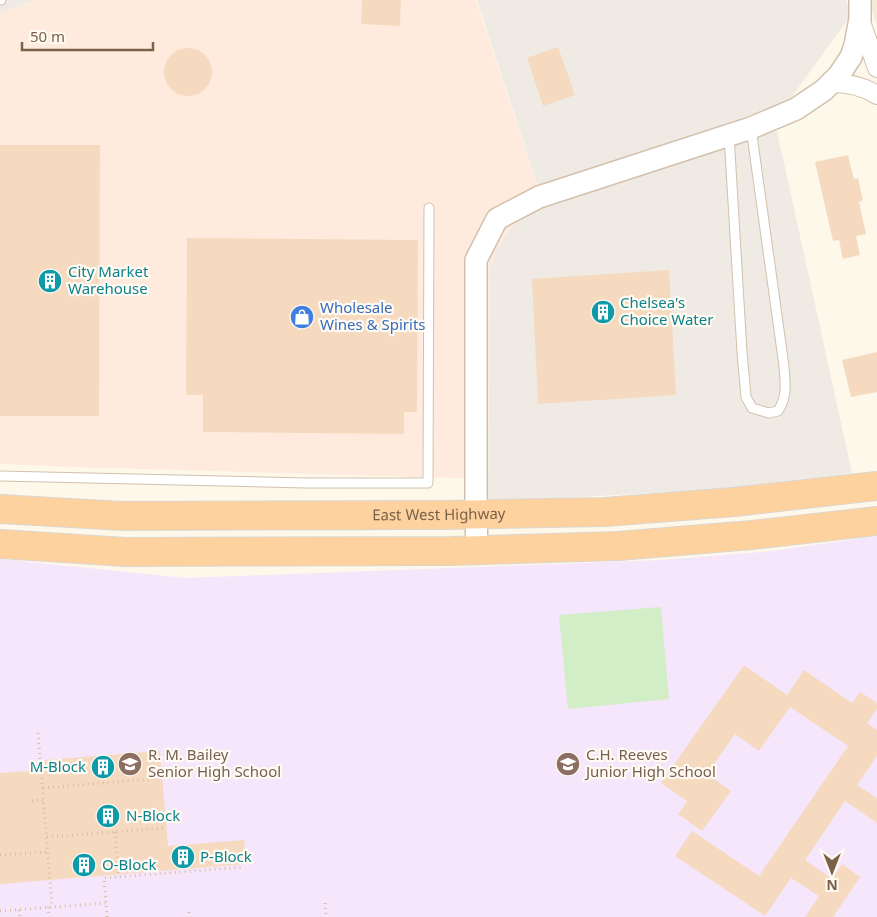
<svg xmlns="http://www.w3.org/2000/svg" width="877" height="917" font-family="'Noto Sans',sans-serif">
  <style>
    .residential { fill: #f6ebd8 }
    .commercial { fill: #ffebdd }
    .industrial { fill: #efeae3 }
    .education { fill: #f5e6fb }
    .green { fill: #d2eec6 }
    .building { fill: #f5dac0 }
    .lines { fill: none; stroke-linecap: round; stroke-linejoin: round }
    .service-casing { stroke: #d2c1ae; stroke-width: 11 }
    .minor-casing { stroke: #d2c1ae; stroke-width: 20 }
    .tertiary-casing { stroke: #d2c1ae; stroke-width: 24 }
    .trunk-casing { stroke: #ddd6d0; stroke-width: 30 }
    .path { stroke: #dcbea2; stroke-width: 3; stroke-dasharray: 1 4; stroke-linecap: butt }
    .service { stroke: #fff; stroke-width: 9 }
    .minor { stroke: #fff; stroke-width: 18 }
    .tertiary { stroke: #fff; stroke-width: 21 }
    .trunk { stroke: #fdd29f; stroke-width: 28 }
    .labels { text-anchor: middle; stroke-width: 4.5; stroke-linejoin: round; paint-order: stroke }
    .culture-label { font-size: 15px; fill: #0d838f; stroke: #fffbf2; text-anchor: start }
    .shop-label { font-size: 15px; fill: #366cbe; stroke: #fffbf2; text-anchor: start }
    .street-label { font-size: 15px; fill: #7c614a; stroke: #fffbf2 }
    .education-label { font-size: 15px; fill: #785e54; stroke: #fffbf2; text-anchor: start }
  </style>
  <rect width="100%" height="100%" fill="#fef8ea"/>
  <!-- residential -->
  <path class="residential" d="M869 0H877V26Z"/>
  <!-- commercial -->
  <path class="commercial" d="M38 0H476L544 207 521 220 507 233 496 251 490 270 488 479 73 467 0 464V13Z"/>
  <!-- industrial -->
  <path class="industrial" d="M0 0H37L0 13Z
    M477 0H846L851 15 788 102 538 187Z
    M777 131 852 473 724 489 488 502 490 270 496 251 507 233 521 220 545 207Z"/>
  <!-- education -->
  <path class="education" d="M877 536V917H0V559L186 578 662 560 772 551Z"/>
  <!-- green -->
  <path class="green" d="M661 607 669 699 568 709 559 615Z"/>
  <!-- building -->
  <path class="building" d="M362 0H401L400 26 361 24Z
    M558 47 575 95 543 106 527 58Z
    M164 72a24 24 0 1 1 48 0a24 24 0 1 1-48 0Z
    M0 145H100L99 416H0Z
    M848 155 854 179 858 178 863 200 859 202 866 234 856 236 860 255 843 259 839 240 833 241 815 162Z
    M187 238 418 240 417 412H404V434L203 432V395H186Z
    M669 270 676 395 538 404 532 279Z
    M877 352V392L851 397 842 360Z
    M744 665 787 695 804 670 852 703 860 692 877 703V709L867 723 877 730V756L857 785 877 798V823L845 801 805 860 832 879 842 864 860 877 833 917H805L819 896 791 878 765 916 675 856 692 831 759 876 848 746 790 707 759 751 735 734 707 774 731 791 702 831 678 814 687 801 661 783Z
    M160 751 168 846 244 840 246 864 0 884V773L45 770V760Z"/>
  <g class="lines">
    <!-- service casing -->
    <g class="service-casing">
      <path id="service" d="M0 0H1
        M729 135 742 352 746 397 752 408 769 413 778 411C788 395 785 384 784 366L751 128
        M0 476 306 483H428L429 208"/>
    </g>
    <!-- minor casing -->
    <g class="minor-casing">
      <path id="minor" d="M860 19 877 68
        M832 83C849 83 863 86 877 95"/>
    </g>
    <!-- tertiary casing -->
    <g class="tertiary-casing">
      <path id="tertiary" d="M477 550 476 515V260L497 219 539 197 751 128 796 109 824 90 839 75 851 57 855 45 860 19V0"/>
    </g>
    <!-- trunk casing -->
    <g class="trunk-casing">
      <g id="trunk">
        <path id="s1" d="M0 509 123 516 442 515 605 512 734 502 877 486"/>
        <path d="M0 544 126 552 452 551 618 546 752 535 877 521"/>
      </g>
    </g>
    <!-- path -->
    <path class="path" d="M38 733 52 907
      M43 788 160 778
      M32 801 44 800
      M115 832 119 877
      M47 837 163 828
      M0 855 48 852
      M325 903 326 917
      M48 907 49 917
      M19 910 20 917
      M0 911 106 903
      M189 912 190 917
      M107 917 104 878 244 867"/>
    <!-- service -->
    <use href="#service" class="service"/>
    <!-- minor -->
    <use href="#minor" class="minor"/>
    <!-- tertiary -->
    <use href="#tertiary" class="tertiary"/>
    <!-- trunk -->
    <use href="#trunk" class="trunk"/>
  </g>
  <!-- icons -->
  <defs>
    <g id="building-disc" transform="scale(1.25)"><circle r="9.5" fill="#0f9aa8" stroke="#fffbf2"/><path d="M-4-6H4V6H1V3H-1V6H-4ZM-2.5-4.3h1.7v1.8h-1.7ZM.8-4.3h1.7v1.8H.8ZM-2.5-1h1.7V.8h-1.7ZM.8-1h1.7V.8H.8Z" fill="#fff"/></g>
    <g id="shop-disc" transform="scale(1.25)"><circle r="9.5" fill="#3f7fe0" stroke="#fffbf2"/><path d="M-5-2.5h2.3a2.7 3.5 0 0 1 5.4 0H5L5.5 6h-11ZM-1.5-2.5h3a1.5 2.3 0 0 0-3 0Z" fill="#fff"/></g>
    <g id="school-disc" transform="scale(1.25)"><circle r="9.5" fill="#8d6e63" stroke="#fffbf2"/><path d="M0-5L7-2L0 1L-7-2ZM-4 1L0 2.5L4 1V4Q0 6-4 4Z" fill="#fff"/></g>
  </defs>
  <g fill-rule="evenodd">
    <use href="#building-disc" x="50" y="281"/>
    <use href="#building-disc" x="603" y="312"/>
    <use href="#shop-disc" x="302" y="317"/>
    <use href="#school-disc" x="130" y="764"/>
    <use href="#school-disc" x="568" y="764"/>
    <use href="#building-disc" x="103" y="767"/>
    <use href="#building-disc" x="108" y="816"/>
    <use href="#building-disc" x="183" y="857"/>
    <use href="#building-disc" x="84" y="865"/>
  </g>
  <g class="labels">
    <!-- culture labels -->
    <g class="culture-label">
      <text x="68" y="277">City Market<tspan x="68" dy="17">Warehouse</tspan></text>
      <text x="620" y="308">Chelsea's<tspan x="620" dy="17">Choice Water</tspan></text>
      <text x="86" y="772" text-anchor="end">M-Block</text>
      <text x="126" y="821">N-Block</text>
      <text x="200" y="862">P-Block</text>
      <text x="102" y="870">O-Block</text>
    </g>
    <!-- shop labels -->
    <g class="shop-label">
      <text x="320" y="313">Wholesale<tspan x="320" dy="17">Wines &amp; Spirits</tspan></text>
    </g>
    <!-- street labels -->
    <g class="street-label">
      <text dy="5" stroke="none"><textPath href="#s1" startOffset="439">East West Highway</textPath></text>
    </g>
    <!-- education labels -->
    <g class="education-label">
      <text x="148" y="760">R. M. Bailey<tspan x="148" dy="17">Senior High School</tspan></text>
      <text x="586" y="760">C.H. Reeves<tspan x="586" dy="17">Junior High School</tspan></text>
    </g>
  </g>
  <!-- north arrow -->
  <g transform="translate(832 872) rotate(180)" stroke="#fffbf2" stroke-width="4" paint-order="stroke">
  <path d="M0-4L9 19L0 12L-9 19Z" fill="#7c614a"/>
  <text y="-8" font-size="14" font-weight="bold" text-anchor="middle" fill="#7c614a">N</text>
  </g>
  <!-- scale -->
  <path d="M22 42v8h131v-8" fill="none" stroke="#7c614a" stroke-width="2.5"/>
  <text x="30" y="42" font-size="15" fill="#7c614a" stroke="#fffbf2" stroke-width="4" paint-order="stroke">50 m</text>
</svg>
